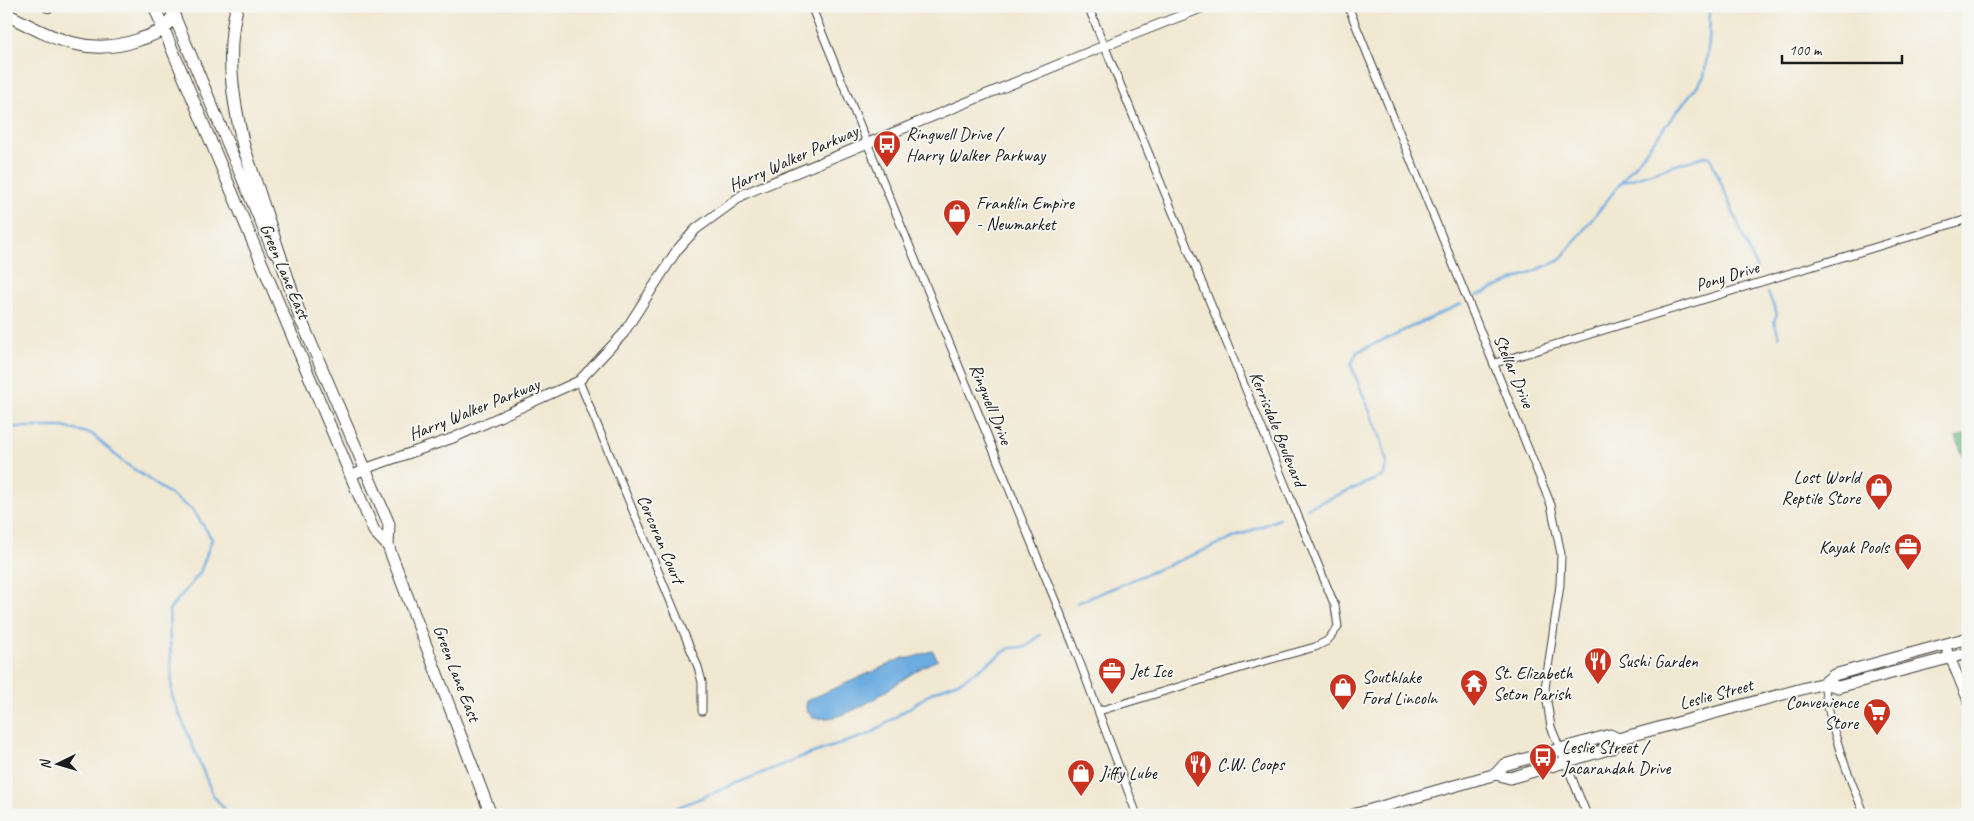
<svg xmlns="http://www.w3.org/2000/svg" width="1974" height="821" font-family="Caveat,sans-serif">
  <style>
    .forest { fill: #68b27a; stroke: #42674b }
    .water { fill: #6cace0; stroke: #44647e }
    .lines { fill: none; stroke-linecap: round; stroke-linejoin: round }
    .stream { stroke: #6cace0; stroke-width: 2.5 }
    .minor-casing { stroke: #3c3b37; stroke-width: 9 }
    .tertiary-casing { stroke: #3c3b37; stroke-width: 11 }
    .primary-casing { stroke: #3c3b37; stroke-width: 13 }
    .motorway-casing { stroke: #3c3b37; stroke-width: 14 }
    .minor { stroke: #fff; stroke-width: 7 }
    .tertiary { stroke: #fff; stroke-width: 9 }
    .primary { stroke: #fff; stroke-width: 11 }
    .motorway { stroke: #fff; stroke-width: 12 }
    .labels { text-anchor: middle; stroke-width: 4; stroke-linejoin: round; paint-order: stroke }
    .poi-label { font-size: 18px; fill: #1c1c1c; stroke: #f6f6f2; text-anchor: start }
    .street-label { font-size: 18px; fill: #1c1c1c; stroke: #f6f6f2 }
  </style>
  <rect width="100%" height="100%" fill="#f6f6f2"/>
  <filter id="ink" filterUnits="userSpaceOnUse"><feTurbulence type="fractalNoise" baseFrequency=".02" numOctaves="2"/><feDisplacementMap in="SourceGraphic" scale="10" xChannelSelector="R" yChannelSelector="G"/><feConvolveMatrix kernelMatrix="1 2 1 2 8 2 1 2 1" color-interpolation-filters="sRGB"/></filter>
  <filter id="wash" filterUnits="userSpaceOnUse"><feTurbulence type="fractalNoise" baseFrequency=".0096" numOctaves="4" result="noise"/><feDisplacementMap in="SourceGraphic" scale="20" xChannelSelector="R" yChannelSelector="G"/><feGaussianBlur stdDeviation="1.12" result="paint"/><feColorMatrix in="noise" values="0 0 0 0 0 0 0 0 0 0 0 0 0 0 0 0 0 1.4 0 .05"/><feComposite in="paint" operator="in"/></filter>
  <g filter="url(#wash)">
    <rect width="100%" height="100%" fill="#f1e8d2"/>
    <!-- forest -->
    <path class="forest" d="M1968 434V470L1956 437Z"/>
    <!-- water -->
    <path class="water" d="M933 651 938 660C898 675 857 724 813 718L806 709V701L903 658C914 660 922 652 933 651Z"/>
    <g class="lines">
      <!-- stream -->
      <path class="stream" d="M1622 182 1705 156 1710 157 1757 269
        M1768 293 1777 314 1774 321 1779 337
        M1476 296 1560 260 1704 77 1709 42 1710 6
        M6 427H63L92 434 122 461 193 510 212 539 200 573 169 610 172 696 213 795 229 815
        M1307 508 1383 476 1387 463 1381 439 1351 365 1357 352 1461 304
        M1077 603 1279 519
        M659 815 801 757 870 734 933 692 963 680 1010 648 1026 647 1040 635"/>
    </g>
  </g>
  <g filter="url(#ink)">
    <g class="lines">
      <!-- minor casing -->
      <g class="minor-casing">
        <path id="minor" d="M811 6 1073 644 1137 815
          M1088 6 1335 606 1338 627 1327 641 1315 647 1261 662 1099 711
          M1348 6 1551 505 1561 554 1560 585 1545 688 1551 727 1587 815
          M1495 363 1968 219
          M579 381 698 667 702 682V711
          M1824 683C1830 729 1847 773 1865 815"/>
      </g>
      <!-- tertiary casing -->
      <g class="tertiary-casing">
        <path id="tertiary" d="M351 476 367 468 453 438 579 381 623 334 677 250 696 229 744 194 1104 46 1206 6
          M1945 645 1968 701"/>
      </g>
      <!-- primary casing -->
      <g class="primary-casing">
        <path id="primary" d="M154 6 374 531 388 546 491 815
          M170 6 273 251
          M299 315 389 524 388 546
          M1824 683 1838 687 1968 653
          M1496 774 1510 778 1612 748 1618 739 1824 683 1834 675 1968 638
          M1353 815 1496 774 1504 765 1610 735 1618 739"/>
      </g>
      <!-- motorway casing -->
      <g class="motorway-casing">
        <path id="motorway" d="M48 6H49
          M237 6C225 54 233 101 244 148L302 322
          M6 14C51 37 86 58 138 40 157 33 163 33 174 15"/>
      </g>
      <!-- minor -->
      <use href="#minor" class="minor"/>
      <!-- tertiary -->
      <use href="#tertiary" class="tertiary"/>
      <!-- primary -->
      <use href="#primary" class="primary"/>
      <!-- motorway -->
      <use href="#motorway" class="motorway"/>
    </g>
  </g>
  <!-- icons -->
  <defs>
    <g id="bus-pin" transform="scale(1.4375)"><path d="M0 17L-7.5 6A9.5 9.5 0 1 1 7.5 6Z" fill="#c8321e" stroke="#f6f6f2"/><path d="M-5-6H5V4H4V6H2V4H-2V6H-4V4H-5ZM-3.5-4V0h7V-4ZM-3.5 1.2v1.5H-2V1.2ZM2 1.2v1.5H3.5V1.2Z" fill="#fff"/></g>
    <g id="shop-pin" transform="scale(1.4375)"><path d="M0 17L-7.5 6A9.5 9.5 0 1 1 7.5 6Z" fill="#c8321e" stroke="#f6f6f2"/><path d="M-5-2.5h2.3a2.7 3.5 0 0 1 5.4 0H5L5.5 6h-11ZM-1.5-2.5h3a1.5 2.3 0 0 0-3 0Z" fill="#fff"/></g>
    <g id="office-pin" transform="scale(1.4375)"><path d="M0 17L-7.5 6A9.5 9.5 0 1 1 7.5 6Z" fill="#c8321e" stroke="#f6f6f2"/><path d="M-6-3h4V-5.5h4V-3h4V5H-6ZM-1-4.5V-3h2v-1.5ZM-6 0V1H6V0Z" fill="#fff"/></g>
    <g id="restaurant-pin" transform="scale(1.4375)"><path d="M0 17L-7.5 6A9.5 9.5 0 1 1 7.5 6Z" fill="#c8321e" stroke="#f6f6f2"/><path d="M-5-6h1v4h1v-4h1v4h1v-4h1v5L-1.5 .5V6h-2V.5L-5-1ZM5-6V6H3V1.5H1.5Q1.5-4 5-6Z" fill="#fff"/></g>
    <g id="temple-pin" transform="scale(1.4375)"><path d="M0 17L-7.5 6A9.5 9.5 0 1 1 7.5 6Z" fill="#c8321e" stroke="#f6f6f2"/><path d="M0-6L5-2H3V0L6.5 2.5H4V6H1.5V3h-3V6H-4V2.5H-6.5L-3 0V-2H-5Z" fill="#fff"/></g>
    <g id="supermarket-pin" transform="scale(1.4375)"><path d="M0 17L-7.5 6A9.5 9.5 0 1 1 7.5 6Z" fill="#c8321e" stroke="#f6f6f2"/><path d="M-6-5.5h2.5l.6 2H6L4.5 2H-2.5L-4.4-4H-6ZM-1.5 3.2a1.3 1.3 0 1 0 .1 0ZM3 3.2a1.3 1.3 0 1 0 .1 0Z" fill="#fff"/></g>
  </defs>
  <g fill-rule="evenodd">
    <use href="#bus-pin" x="887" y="144"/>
    <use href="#shop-pin" x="957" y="213"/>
    <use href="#shop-pin" x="1879" y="487"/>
    <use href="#office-pin" x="1908" y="547"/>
    <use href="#restaurant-pin" x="1598" y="661"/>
    <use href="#office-pin" x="1112" y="671"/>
    <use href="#temple-pin" x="1474" y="683"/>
    <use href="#shop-pin" x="1343" y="687"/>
    <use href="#supermarket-pin" x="1877" y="712"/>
    <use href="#bus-pin" x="1543" y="757"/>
    <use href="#restaurant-pin" x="1198" y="764"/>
    <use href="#shop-pin" x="1081" y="773"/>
  </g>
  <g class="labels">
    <!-- poi labels -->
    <g class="poi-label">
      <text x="906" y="140">Ringwell Drive /<tspan x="906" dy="21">Harry Walker Parkway</tspan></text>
      <text x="976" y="209">Franklin Empire<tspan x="976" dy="21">- Newmarket</tspan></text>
      <text x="1860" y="483" text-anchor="end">Lost World<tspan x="1860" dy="21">Reptile Store</tspan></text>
      <text x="1889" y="553" text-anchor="end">Kayak Pools</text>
      <text x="1617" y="667">Sushi Garden</text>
      <text x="1131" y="677">Jet Ice</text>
      <text x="1493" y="679">St. Elizabeth<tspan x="1493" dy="21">Seton Parish</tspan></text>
      <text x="1362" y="683">Southlake<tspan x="1362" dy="21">Ford Lincoln</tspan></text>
      <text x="1858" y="708" text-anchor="end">Convenience<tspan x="1858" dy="21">Store</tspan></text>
      <text x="1562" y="753">Leslie Street /<tspan x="1562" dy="21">Jacarandah Drive</tspan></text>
      <text x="1217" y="770">C.W. Coops</text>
      <text x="1100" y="779">Jiffy Lube</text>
    </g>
    <!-- street labels -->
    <g class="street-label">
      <text transform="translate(793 158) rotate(-24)" y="6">Harry Walker Parkway</text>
      <text transform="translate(285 271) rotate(67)" y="6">Green Lane East</text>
      <text transform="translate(1727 276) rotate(-17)" y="6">Pony Drive</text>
      <text transform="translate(1514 371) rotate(67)" y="6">Stellar Drive</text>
      <text transform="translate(991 404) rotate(68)" y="6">Ringwell Drive</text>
      <text transform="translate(474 409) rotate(-22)" y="6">Harry Walker Parkway</text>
      <text transform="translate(1278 429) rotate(68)" y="6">Kerrisdale Boulevard</text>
      <text transform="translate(661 539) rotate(67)" y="6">Corcoran Court</text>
      <text transform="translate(457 673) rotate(69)" y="6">Green Lane East</text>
      <text transform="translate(1716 694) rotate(-15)" y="6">Leslie Street</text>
    </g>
  </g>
  <!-- margin -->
  <rect width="1974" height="821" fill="none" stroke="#f6f6f2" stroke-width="25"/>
  <!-- north arrow -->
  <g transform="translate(58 764) rotate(265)" stroke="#f6f6f2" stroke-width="4" paint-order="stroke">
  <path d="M0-4L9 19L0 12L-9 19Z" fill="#1c1c1c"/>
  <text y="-8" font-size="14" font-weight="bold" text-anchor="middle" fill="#1c1c1c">N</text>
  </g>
  <!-- scale -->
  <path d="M1782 55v8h120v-8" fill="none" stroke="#1c1c1c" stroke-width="2.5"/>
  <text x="1789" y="55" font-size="15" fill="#1c1c1c" stroke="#f6f6f2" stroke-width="4" paint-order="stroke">100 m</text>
</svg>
